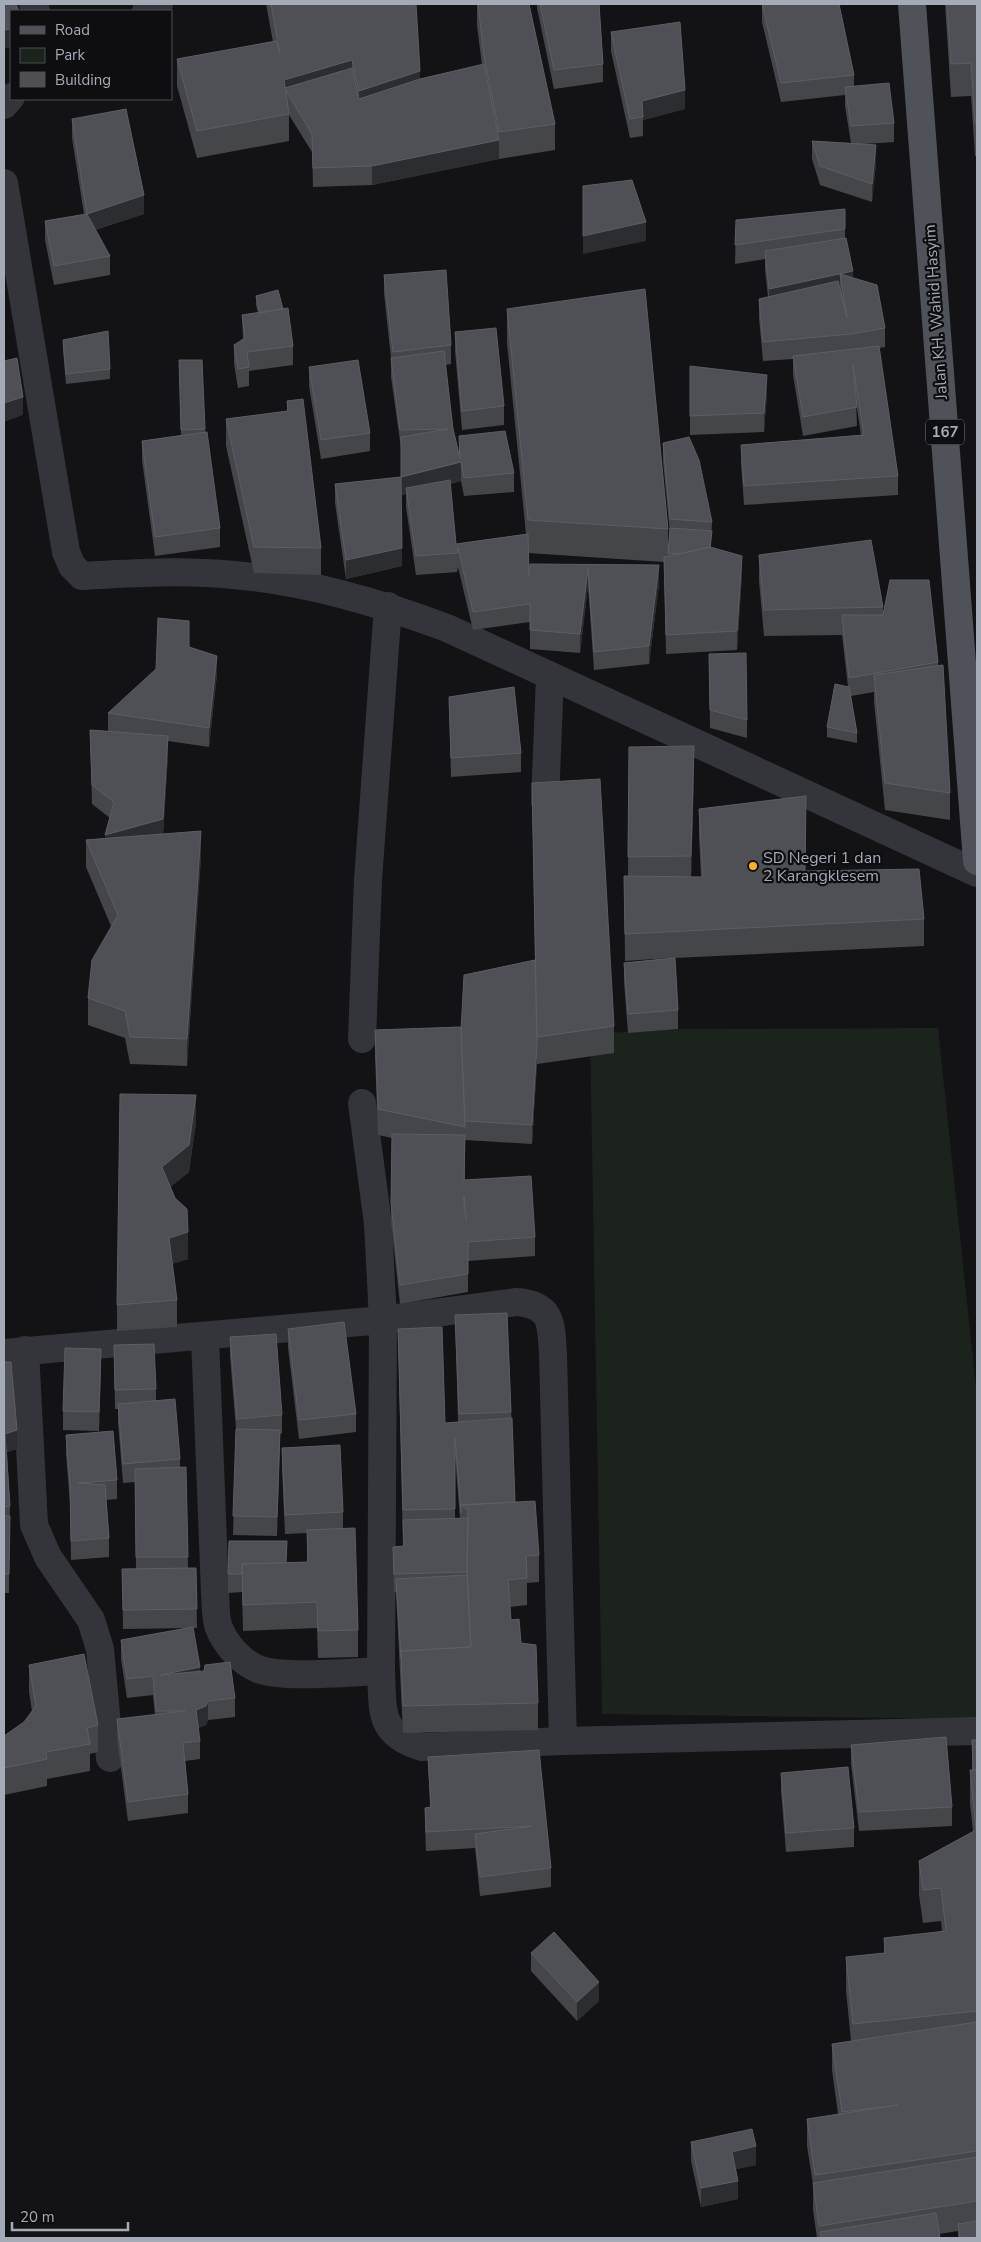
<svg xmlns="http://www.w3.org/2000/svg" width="981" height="2242" font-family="'Nunito Sans',sans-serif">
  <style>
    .green { fill: #1b231c }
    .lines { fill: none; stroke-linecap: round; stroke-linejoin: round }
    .minor { stroke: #34353a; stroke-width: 28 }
    .major { stroke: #505259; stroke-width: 28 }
    .wall { fill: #44464a; fill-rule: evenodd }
    .shaded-wall { fill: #2c2d30 }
    .building { fill: #4f5056; stroke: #5c5e65; fill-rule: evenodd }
    .poi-dot { fill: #fdaf23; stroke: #0e0e10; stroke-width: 2 }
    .labels { text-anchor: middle; stroke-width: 4.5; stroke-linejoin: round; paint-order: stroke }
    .shield { fill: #0e0e10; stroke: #777b84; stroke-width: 1 }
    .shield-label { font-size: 15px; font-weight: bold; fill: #a4aab6 }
    .street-label { font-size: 16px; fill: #a4aab6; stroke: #0e0e10 }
    .poi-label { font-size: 16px; fill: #a4aab6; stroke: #0e0e10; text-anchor: start }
  </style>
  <rect width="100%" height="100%" fill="#131315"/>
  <!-- green -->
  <path class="green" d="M938 1028 977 1397V1719L602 1714 590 1034 678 1029Z"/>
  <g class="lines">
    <!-- minor -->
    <path class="minor" d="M33 4 36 11
      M146 11 159 4
      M4 105 11 97
      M4 183 66 552 72 566 82 576C132 573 183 570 234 575 308 582 377 602 447 628L977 873
      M545 802 550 676
      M362 1039 368 880 388 606
      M362 1103 378 1224 383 1320 381 1671C383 1711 378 1734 422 1747L563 1741
      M205 1337 215 1593C216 1604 215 1618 219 1628 226 1645 241 1662 258 1669 283 1679 351 1672 381 1671
      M25 1350 34 1525 48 1557 91 1620 100 1649 110 1758
      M4 1353 383 1320 517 1302C553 1305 551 1324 553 1354L563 1741 977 1731"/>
    <!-- major -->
    <path class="major" d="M912 4 977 861"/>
  </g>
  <!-- wall -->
  <path class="wall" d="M266 4H416L420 79 482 65 477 26V4H529L555 124V150L499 159 372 185 313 187 312 152 289 115V141L197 158 177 86V59L273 42Z
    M537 4H599L603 64V82L554 89 537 8Z
    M762 4 854 75V86L894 123V142L864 144 876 163 872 202 820 185 812 159V141L851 143 845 106V95L781 102 762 22Z
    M945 4H977V156H975L971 96 951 97Z
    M611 32 685 109 643 120V136L630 138 611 51Z
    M72 119 144 214 95 230 110 256V275L54 285 45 240V221L84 214 72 138Z
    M845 209V238L853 278 885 328V347L879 348 898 476V495L744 505 741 463V445L861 435 856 402 857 426 803 436 793 375V359L763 361 759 318V299L768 297 765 270V259L735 264 736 220Z
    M384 275 451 345V364L445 365 453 429 459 454V436L514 473V492L464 496 461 481 450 484 456 544 526 534 507 343V309L668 529V553L670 533 663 461V443L712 522 711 547 742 575 737 650 666 654 664 562 528 553 529 576 530 564 659 584 649 664 594 670 588 586 580 653 530 649V622L473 630 458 567 457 572 416 575 406 507V494L401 495 402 566 346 579 335 503V484L401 477V448L391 377V358L384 293Z
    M256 296 283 309 293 346V365L249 371V386L238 388 234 364V345L243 339 242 315 258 313 256 305Z
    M455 332 504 406V425L462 430 455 351Z
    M63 340 110 369V379L66 384 63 350Z
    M179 360 205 429 220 528V547L155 556 142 460V441L181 435Z
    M690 366 767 394 764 432 690 435Z
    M309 367 370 433V451L321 459 309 386Z
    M287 401 321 548V575L254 573 226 446V419L287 411Z
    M759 555 883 607V615L938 662 950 793V820L885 810 874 702V692L851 696 857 733V743L827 737V727L848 687 842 635 764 636 759 581Z
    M189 647 217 674 209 747 168 741V755L163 834 201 857 187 1066 130 1064 125 1038 88 1025V998L111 926 86 867V840L105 838 110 818 92 804 90 730 108 731V713Z
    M709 654 747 720V738L710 728Z
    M449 697 521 753V772L451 777Z
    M629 747 694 773 691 877H701L699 836V809L806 823 805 871 924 919V946L675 958 678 1010V1029L628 1033 624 982V963L670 958 625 961 624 876H628Z
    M532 783 614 1026V1053L537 1064V1063L532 1144 465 1140V1180L535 1237V1256L468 1261V1292L400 1304 391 1222 392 1138 378 1135 375 1056V1030L461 1027 535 960Z
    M196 1122 189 1172 170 1187 188 1259 172 1264 177 1300V1327L117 1331V1305Z
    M507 1313 515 1502 539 1555V1582L527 1583V1605L510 1607 511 1620 521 1643 538 1703V1730L403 1733 396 1592 394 1593 393 1565V1547L403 1546 398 1329 445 1423 458 1422 455 1315ZM455 1455 460 1518H455Z
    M288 1329 356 1414V1432L299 1439 288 1348Z
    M230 1337 282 1415V1433L280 1434 277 1536 233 1535 236 1429 230 1356Z
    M114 1345 156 1389V1400L180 1459V1467H186L188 1568H196L197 1628H193L200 1671 235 1698V1717L208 1720 206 1725 198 1728 200 1741V1759L185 1761 188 1794V1813L128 1821 117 1738V1719L155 1715 153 1695 127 1698 121 1659V1640L189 1628 123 1629 122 1569H136L135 1482 123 1483 118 1422V1409H115Z
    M4 1362 17 1449 7 1452 10 1506 9 1593H4Z
    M101 1368 99 1431 63 1430V1411Z
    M66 1435 117 1480V1499L106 1500 109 1538V1557L71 1560 70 1503 66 1454Z
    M282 1448 343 1512V1529L358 1630V1657L318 1658 317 1628 243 1631 242 1592 228 1593V1574L286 1563 307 1562V1533L285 1534 282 1467Z
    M29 1665 98 1725V1752L90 1754V1771L47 1779V1786L4 1795V1736L24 1722 32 1711 29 1692Z
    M972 1740H977V2238H958V2231L939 2234 940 2238H817L813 2210V2184L807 2146V2119L838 2114 832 2070V2044L851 2041 846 1990V1957L884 1953V1938L942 1932 941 1921 923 1923 919 1895V1861L973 1832 970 1804V1770H972Z
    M851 1745 952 1807V1826L859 1831 851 1764Z
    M539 1750 551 1868V1887L480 1896 475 1848 426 1851 425 1826V1808L430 1807 428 1757Z
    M781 1773 854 1828V1847L786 1852 781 1791Z
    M531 1953 599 2001 577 2021 531 1971Z
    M691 2142 756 2165 736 2169 738 2199 701 2207 691 2161Z"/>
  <!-- shaded-wall -->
  <path class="shaded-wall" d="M11 29V47L4 49V30Z
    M352 60V87L284 88V80Z
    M420 71V98L359 118V91Z
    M685 90V109L643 120 642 101Z
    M499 140V159L372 185V166Z
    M876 145V163L872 202V184Z
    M144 195V214L87 232V214Z
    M646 222V241L583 254V236Z
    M853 271V290L840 274Z
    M840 274V293L769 308V289Z
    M767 375V394L764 432V413Z
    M23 397V415L4 422V403Z
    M461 462V481L407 494 406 488V494L401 496V477Z
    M402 548V566L346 579V560Z
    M742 556V575L737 650V631Z
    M659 565V584L649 664V646Z
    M588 568V586L580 653V634Z
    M217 656V674L209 747V728Z
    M168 736V755L163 838 105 853V835Z
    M694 746V773L691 882V856Z
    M201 831V857L187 1066V1039Z
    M537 1045V1064L532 1144V1125Z
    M196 1095V1122L189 1172 162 1194V1167Z
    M188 1232V1259L169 1265V1238Z
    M101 1349V1368L99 1431V1412Z
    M17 1430V1449L5 1452V1434Z
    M280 1430V1449L277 1536V1517Z
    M200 1667V1685L160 1675Z
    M208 1701V1720L206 1725 196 1728V1710Z
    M599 1982V2001L577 2021V2002Z
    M756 2146V2165L732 2170V2152Z
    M738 2181V2199L701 2207V2188Z"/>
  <!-- building -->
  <path class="building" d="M4 4H16L19 11H11V29L4 30Z
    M271 4H416L420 71 359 91 352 60 284 80 289 114 197 131 177 59 276 41 280 54Z
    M478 4H529L555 124 499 132 484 56Z
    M540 4H599L603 64 554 70Z
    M762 4H839L854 75 781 83Z
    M947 4H977V123H975L971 63 951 64Z
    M680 22 685 90 642 101 643 117 630 119 611 32Z
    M484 64 499 140 372 166 313 168 312 134 286 91 285 88 352 68 359 99 420 79Z
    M889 83 894 123 851 126 845 87Z
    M126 109 144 195 87 214 72 119Z
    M812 141 876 145 872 184 820 166Z
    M632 180 646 222 583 236V186Z
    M845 209V229L735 245 736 220Z
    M87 214 110 256 54 266 45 221Z
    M846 238 853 271 769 289 765 251Z
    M446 270 451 345 393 352 384 275Z
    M840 274 877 285 885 328 851 334 763 342 759 299 838 281 847 318Z
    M645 289 668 529 528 520 507 309Z
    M278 290 283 309 260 313 256 296Z
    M288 308 293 346 247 352 249 367 238 369 234 345 245 338 242 315Z
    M496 328 504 406 462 411 455 332Z
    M108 331 110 369 66 374 63 340Z
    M879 346 898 476 744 486 741 445 864 435 853 365 857 407 803 417 793 356Z
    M444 351 453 429 460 458 459 436 505 431 514 473 464 478 461 462 401 477V437L448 429 400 430 391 358Z
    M17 358 23 397 4 403V361Z
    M179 360H202L205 429 181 430Z
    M358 360 370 433 321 440 309 367Z
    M690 366 767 375 764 413 690 416Z
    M303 399 321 548 254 547 226 419 288 411 287 401Z
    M207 432 220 528 155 537 142 441Z
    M689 437 699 460 712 522 670 519 663 443Z
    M401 477 402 548 346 560 335 484Z
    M450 480 456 544 528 534 529 576 530 564 659 565 649 646 594 652 588 568 580 634 530 630V604L473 612 458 548 457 553 416 556 406 488Z
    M670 528 712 531 710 547 679 554 668 553Z
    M871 540 883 607 764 610 759 555Z
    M710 547 742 556 737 631 666 635 664 557Z
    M890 580H929L938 662 849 678 842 615H883Z
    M158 618 189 621V647L217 656 209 728 108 713 156 669Z
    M746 653 747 720 710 710 709 654Z
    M943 665 950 793 885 783 874 675Z
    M835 684 849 687 857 733 827 727Z
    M514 687 521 753 451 758 449 697Z
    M90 730 168 736 163 819 105 835 114 802 92 785Z
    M694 746 691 856 628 857 629 747Z
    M600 779 614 1026 537 1037 532 783Z
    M806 796 805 871 919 869 924 919 625 934 624 876 703 877 699 809Z
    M201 831 187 1039 130 1037 125 1011 88 998 92 960 118 915 86 840Z
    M675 958 678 1010 628 1014 624 963Z
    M535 960 537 1045 532 1125 465 1121 461 1031 464 975Z
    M461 1027 465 1127 378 1109 375 1030Z
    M120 1094 196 1095 189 1145 162 1167 175 1198 187 1209 188 1232 169 1238 177 1300 117 1305Z
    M392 1134 465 1135 464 1180 531 1176 535 1237 468 1242V1274L400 1285 391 1203ZM464 1196 466 1220 464 1204Z
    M507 1313 511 1412 459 1414 455 1315Z
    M344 1322 356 1414 299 1420 288 1329Z
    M442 1327 445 1423 512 1418 515 1502 461 1505V1513L455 1437V1509L403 1510 398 1329Z
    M276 1334 282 1415 237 1419 230 1337Z
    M154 1344 156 1389 115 1390 114 1345Z
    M65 1348 101 1349 99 1412 63 1411Z
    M4 1362H11L17 1430 5 1434 10 1506 4 1507Z
    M175 1399 180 1459 123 1464 118 1404Z
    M236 1429 280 1430 277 1517 233 1516Z
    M113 1431 117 1480 78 1483 105 1485 109 1538 71 1541 70 1484 66 1435Z
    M340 1445 343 1512 285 1515 282 1448Z
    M186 1467 188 1557H136L135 1469Z
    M535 1501 539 1555 526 1556 527 1578 508 1580 511 1620 519 1619 521 1643 536 1645 538 1703 403 1706 401 1651 471 1647 467 1567 468 1510 461 1505Z
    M4 1516H10L9 1574H4Z
    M468 1518 467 1572 394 1574 393 1547 404 1546 403 1520Z
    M355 1528 358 1630 318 1631 317 1602 243 1605 242 1564 308 1562 307 1530Z
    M229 1541H287L286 1563 242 1564V1574H228Z
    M196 1568 197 1609 123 1610 122 1569Z
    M467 1575 471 1647 401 1651V1658L396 1579Z
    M193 1627 200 1667 160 1675 204 1671 205 1665 230 1662 235 1698 208 1701 206 1706 196 1710 200 1741 183 1743 188 1794 128 1802 117 1719 185 1711H156L153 1676 127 1679 121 1640Z
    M84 1654 98 1725 87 1728 90 1744 46 1752 47 1759 4 1768V1736L24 1722 36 1706 29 1665Z
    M946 1737 952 1807 859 1812 851 1745Z
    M972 1740H977V1770H973Z
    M539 1750 551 1868 480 1877 475 1834 532 1826 426 1832 425 1808 431 1807 428 1757Z
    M848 1767 854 1828 786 1833 781 1773Z
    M970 1770H977V2011L853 2024 846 1957 885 1953 884 1938 946 1931 941 1888 923 1890 919 1861 976 1830Z
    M554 1932 599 1982 577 2002 531 1953Z
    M977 2022V2151L815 2175 807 2119 898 2105 842 2112 832 2044Z
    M752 2129 756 2146 732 2152 738 2181 701 2188 691 2142Z
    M977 2157V2201L819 2226 813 2183Z
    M936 2213 940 2238H821L820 2232Z
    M977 2221V2238H960L958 2224Z"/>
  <!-- markers -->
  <circle class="poi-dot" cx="753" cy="866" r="5"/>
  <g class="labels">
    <!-- shield labels -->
    <rect class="shield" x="926" y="419.5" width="38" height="25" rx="4"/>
    <g class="shield-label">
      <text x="945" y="437">167</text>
    </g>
    <!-- street labels -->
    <g class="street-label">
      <text transform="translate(935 312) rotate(-94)" y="6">Jalan KH. Wahid Hasyim</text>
    </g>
    <!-- poi labels -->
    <g class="poi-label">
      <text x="763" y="863">SD Negeri 1 dan<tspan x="763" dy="18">2 Karangklesem</tspan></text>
    </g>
  </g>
  <!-- border -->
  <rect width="981" height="2242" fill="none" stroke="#a4aab6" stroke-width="10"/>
  <!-- legend -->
  <rect x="10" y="10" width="162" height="90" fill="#0e0e10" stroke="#4a4c52"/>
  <rect x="20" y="26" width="25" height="8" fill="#505259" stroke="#4a4c52"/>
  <text x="55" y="35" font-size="15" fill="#a4aab6">Road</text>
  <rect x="20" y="48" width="25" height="15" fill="#1b231c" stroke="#4a4c52"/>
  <text x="55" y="60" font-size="15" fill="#a4aab6">Park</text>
  <rect x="20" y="72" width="25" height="15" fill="#4f5056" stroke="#4a4c52"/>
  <text x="55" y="85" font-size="15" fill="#a4aab6">Building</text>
  <!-- scale -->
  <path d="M12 2222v8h116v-8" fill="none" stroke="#a4aab6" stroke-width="2.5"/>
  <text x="20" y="2222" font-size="15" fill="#a4aab6" stroke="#0e0e10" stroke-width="4" paint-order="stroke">20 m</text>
</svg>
